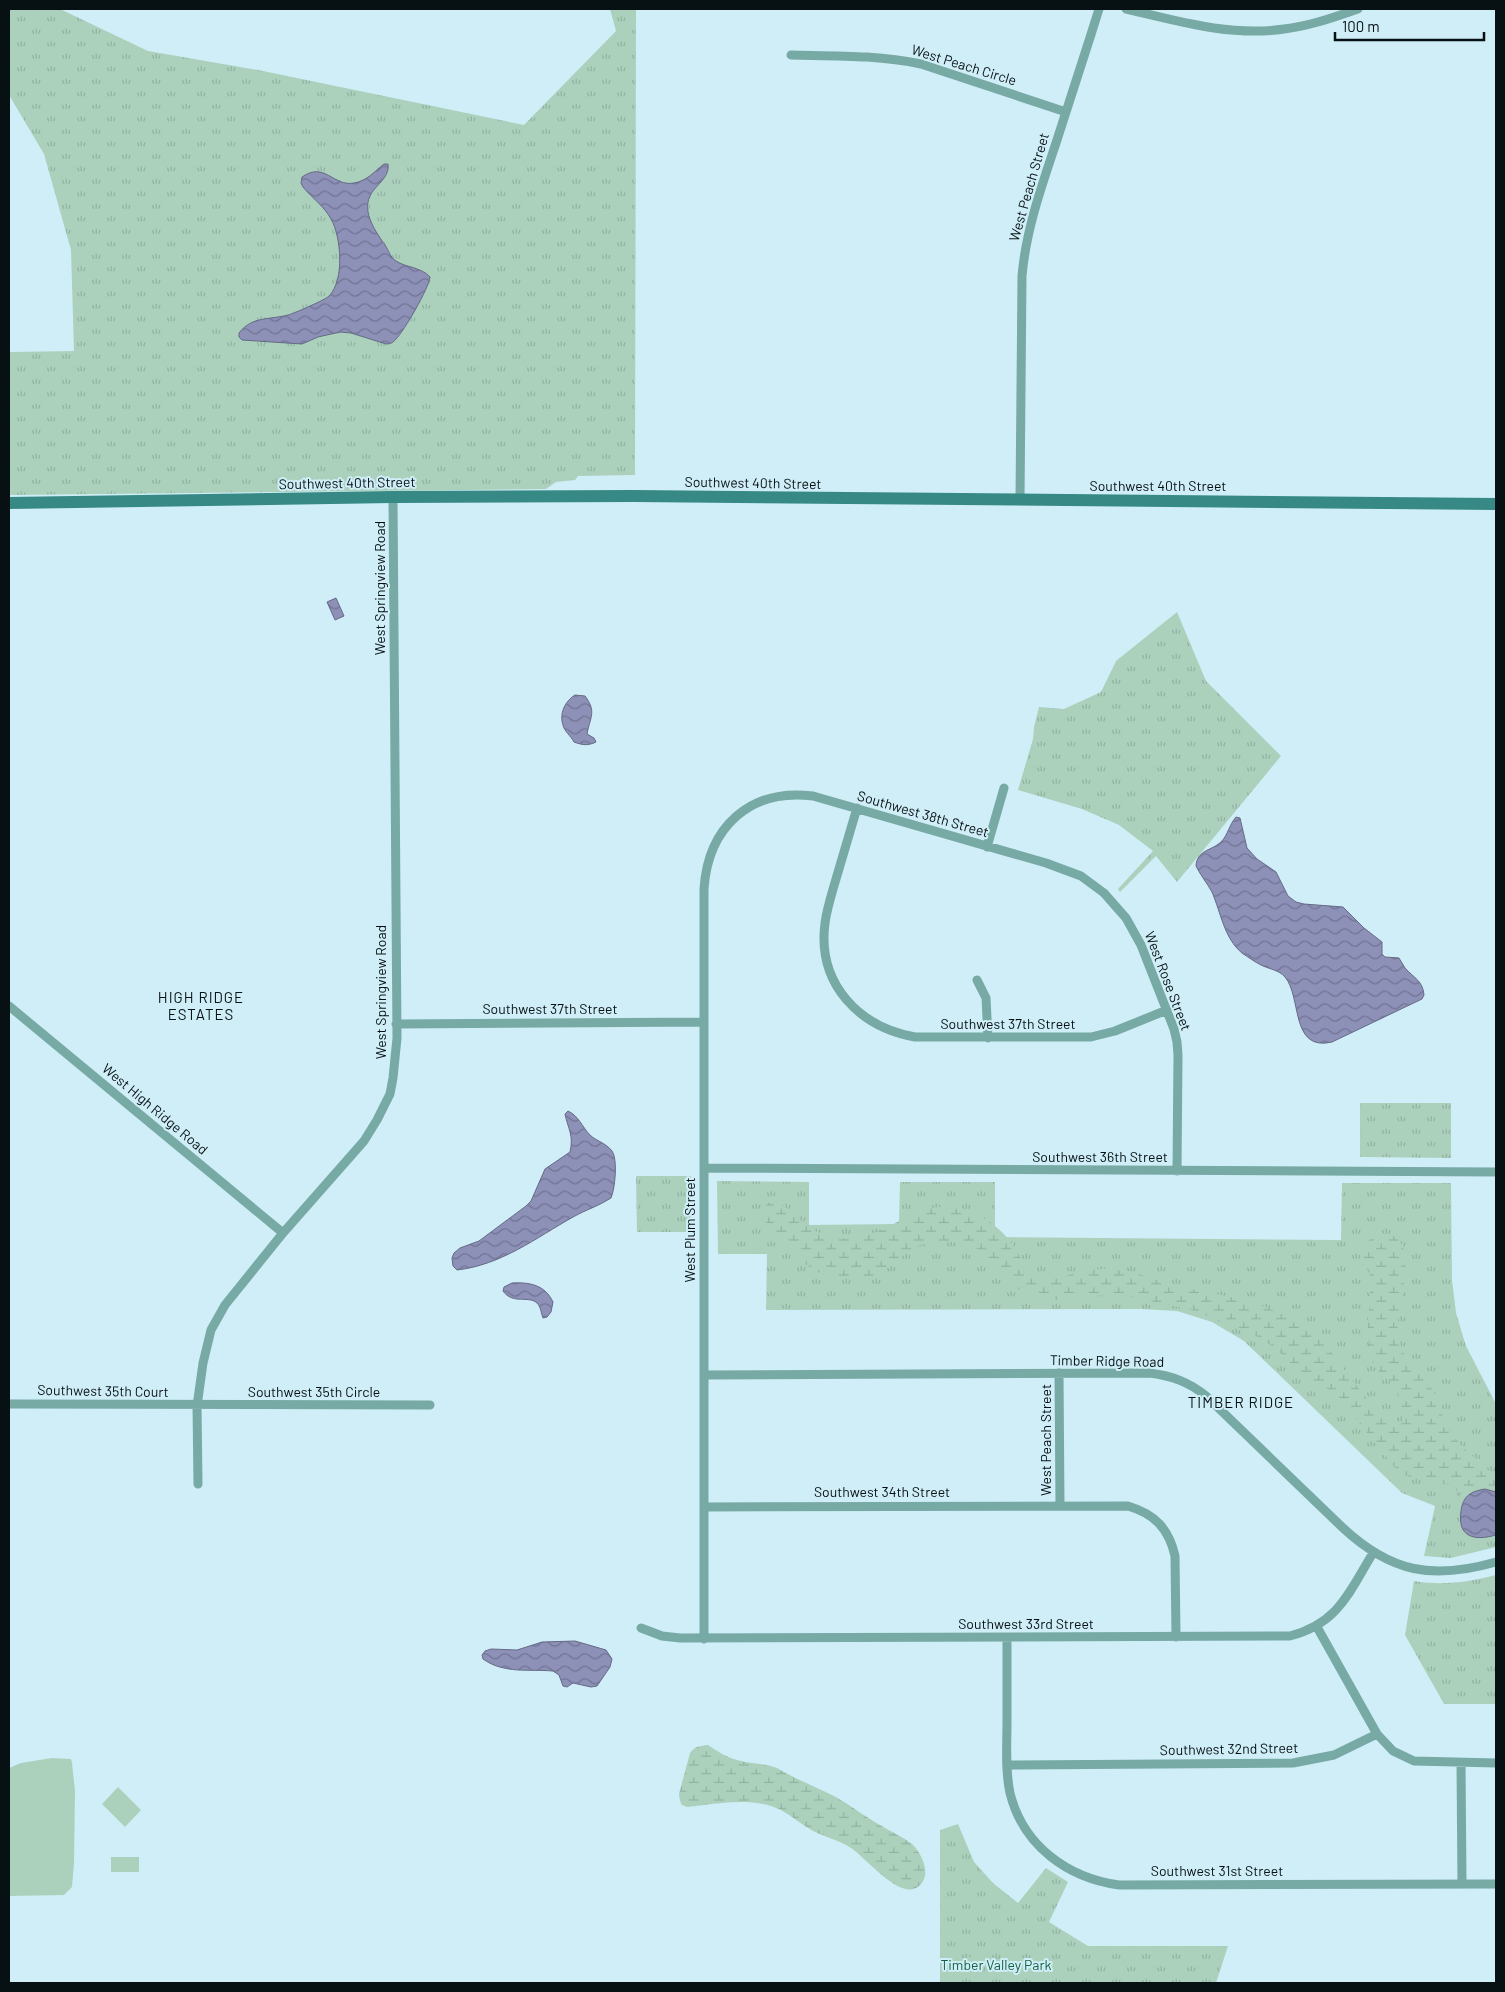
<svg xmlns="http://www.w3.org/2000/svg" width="1505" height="1992" font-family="Barlow,sans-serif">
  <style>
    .grass { fill: url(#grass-tufts) }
    .wetland { fill: url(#wetland-marsh) }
    .pitch { fill: #abd1bc }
    .water { fill: url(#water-waves); stroke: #656a86 }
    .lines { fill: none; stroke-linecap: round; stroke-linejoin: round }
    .minor { stroke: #77a9a5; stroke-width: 9 }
    .secondary { stroke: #368985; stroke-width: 12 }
    .labels { text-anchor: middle; stroke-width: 4; stroke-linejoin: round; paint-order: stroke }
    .street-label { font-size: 14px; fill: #071114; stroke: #d0eef8 }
    .park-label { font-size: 14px; fill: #196243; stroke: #d0eef8 }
    .neighbourhood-label { font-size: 15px; letter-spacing: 1px; fill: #071114; stroke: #d0eef8 }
  </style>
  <defs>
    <pattern id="grass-tufts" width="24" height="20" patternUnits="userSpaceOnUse" patternTransform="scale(1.25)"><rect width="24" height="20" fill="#abd1bc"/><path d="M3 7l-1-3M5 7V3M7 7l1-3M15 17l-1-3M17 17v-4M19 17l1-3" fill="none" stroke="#92b2a1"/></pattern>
    <pattern id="wetland-marsh" width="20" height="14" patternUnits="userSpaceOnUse" patternTransform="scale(1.25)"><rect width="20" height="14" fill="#abd1bc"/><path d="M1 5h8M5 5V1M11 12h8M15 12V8" fill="none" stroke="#92b2a1"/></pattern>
    <pattern id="water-waves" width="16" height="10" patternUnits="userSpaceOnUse" patternTransform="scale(1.25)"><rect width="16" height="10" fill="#8d90b7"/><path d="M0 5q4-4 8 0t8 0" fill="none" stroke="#717494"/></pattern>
  </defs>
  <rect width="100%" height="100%" fill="#d0eef8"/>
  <!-- grass -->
  <path class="grass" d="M9 9H60L148 51 258 70 524 125 616 31 610 9H636L635 475 578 476 575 480 556 482 546 489 9 495V352L74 351 71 250 44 154 9 95Z
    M1177 612 1206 681 1281 756 1177 882 1156 856 1120 892 1118 889 1153 851 1119 825 1082 809 1018 790 1033 739 1034 727 1039 707 1064 709 1101 692 1116 661Z
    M1360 1103H1451V1158L1360 1157Z
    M636 1176H691V1232H637Z
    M717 1181 809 1182V1225L899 1224 900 1182H995V1237L1341 1240 1342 1183H1451L1452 1280 1456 1313 1466 1346 1496 1404V1547L1451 1558 1424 1556 1435 1506 1402 1493 1244 1341 1212 1322 1177 1311 1142 1309 766 1310 767 1254H718Z
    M1496 1575V1704H1444L1405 1635 1414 1581C1442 1586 1469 1582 1496 1575Z
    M958 1824 974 1862 993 1883 1018 1903 1046 1868 1068 1882 1049 1922 1088 1946H1228L1216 1983H940V1830Z"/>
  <!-- wetland -->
  <path class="wetland" d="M773 1201C786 1205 796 1217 806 1225 816 1233 829 1237 841 1238 884 1244 913 1196 963 1209 985 1215 1004 1231 1016 1249 1022 1260 1025 1274 1038 1278 1053 1284 1065 1275 1078 1272 1090 1269 1104 1268 1116 1269 1135 1271 1155 1280 1174 1285 1203 1292 1234 1296 1262 1306 1285 1314 1305 1326 1323 1343 1340 1359 1378 1424 1399 1424L1402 1422C1404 1410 1400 1396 1394 1386 1389 1379 1380 1374 1375 1367 1368 1355 1369 1339 1368 1326 1368 1310 1372 1293 1370 1277 1369 1267 1361 1260 1364 1249 1365 1241 1372 1237 1379 1234 1384 1233 1389 1234 1394 1236 1417 1250 1399 1302 1398 1323 1397 1332 1398 1340 1402 1349 1408 1366 1424 1375 1433 1391 1440 1402 1441 1417 1449 1429 1460 1449 1480 1461 1496 1477V1492L1476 1491 1464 1500 1457 1491 1449 1485 1413 1478 1399 1473 1337 1395 1300 1372 1275 1348 1250 1332 1192 1310 1132 1297 1089 1295 1046 1301 1037 1299 1018 1289 976 1248 956 1242 944 1241 919 1245 910 1250 881 1273 869 1277 843 1279 831 1277 815 1271 804 1263 767 1224C761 1214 762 1204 773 1201Z
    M708 1745C717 1751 726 1757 737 1760 751 1764 764 1763 777 1768 795 1779 814 1786 832 1795 849 1804 864 1816 880 1825 891 1832 904 1837 913 1845 920 1852 927 1866 925 1876 924 1880 921 1886 916 1888 898 1898 865 1857 851 1848 839 1840 825 1837 813 1831 802 1825 792 1816 781 1810 752 1796 717 1804 687 1807L682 1805 680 1801 679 1794 690 1753C695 1746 700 1746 708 1745Z"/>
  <!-- pitch -->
  <path class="pitch" d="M52 1758 71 1759 72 1763 75 1791 74 1863 72 1887 64 1895 9 1896V1768L21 1763Z
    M118 1787 141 1810 125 1827 102 1804Z
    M111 1857H139V1872H111Z
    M968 1956 979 1960 971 1979 960 1974Z"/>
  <!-- water -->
  <path class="water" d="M384 164H388C390 178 375 185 370 196 362 213 376 232 385 245 389 251 390 257 396 261 407 268 421 267 430 277 429 288 404 331 396 339 393 343 390 344 386 344L351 333 340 332 318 337 302 344 242 340 239 337V333C252 316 269 320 288 315 295 313 325 300 329 296 345 280 341 236 331 219 324 206 312 198 303 187L301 183 302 177C325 161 333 187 354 183 367 181 375 171 384 164Z
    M336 598 344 616 335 620 327 602Z
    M575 695 585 696C597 712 590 717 587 734L594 738 596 742C588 746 582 745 574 742 571 736 564 731 563 725 559 714 565 701 575 695Z
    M1236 817 1240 818 1247 848 1257 859 1276 872 1288 896 1296 902 1304 904 1343 907 1364 928 1382 942V954L1385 957 1399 958C1401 961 1403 965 1405 968 1414 978 1423 981 1424 995L1422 999 1332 1042C1290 1052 1302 997 1285 977 1279 970 1269 969 1261 965 1255 962 1248 957 1242 953 1224 938 1221 913 1212 892 1207 883 1201 876 1196 866 1197 850 1211 851 1221 842 1228 835 1229 825 1236 817Z
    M568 1111C579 1116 582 1127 590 1135 596 1141 606 1143 612 1151 618 1159 615 1189 611 1198 599 1206 585 1210 573 1217 536 1238 501 1265 457 1270L453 1266 452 1258 454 1253 460 1248 479 1241 526 1206 531 1201 545 1169 570 1152C574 1135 568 1129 565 1114Z
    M512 1283C530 1282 545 1285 553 1302L551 1312 547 1317 543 1318C541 1313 541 1307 537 1303 528 1295 513 1305 503 1291L504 1287Z
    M1485 1489 1496 1492V1535C1475 1541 1457 1538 1461 1511 1462 1504 1464 1498 1470 1494 1474 1491 1480 1490 1485 1489Z
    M575 1641 606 1650 612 1659 610 1667 597 1686 591 1687 573 1683 567 1687 563 1686 559 1675 553 1671C529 1669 504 1674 483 1659L482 1655 485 1651 491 1649 517 1650 542 1642Z"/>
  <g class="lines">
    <!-- minor -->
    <path class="minor" d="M1126 9C1177 21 1231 37 1284 29 1310 26 1334 17 1358 9
      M791 55C835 56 878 55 921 64L1066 112
      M1020 500 1022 276C1026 230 1041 188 1056 143 1070 99 1085 54 1099 9
      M857 808C850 832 843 855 836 879 832 893 827 908 825 923 817 984 859 1027 915 1037H1091L1115 1031 1167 1010
      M987 847 1004 788
      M977 980 986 998 988 1038
      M9 1006 283 1233
      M396 1024 704 1022
      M704 1168 1496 1172
      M1059 1373 1060 1506
      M704 1375 1150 1373C1172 1376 1189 1382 1206 1396L1342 1527C1391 1573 1433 1580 1496 1562
      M9 1404 430 1405
      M198 1484 197 1406 203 1363 211 1330 225 1305 283 1233 364 1141 377 1120 390 1094 393 1078 397 1038 393 497
      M704 1507 1128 1506C1155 1514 1169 1529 1175 1556L1176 1637
      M1317 1627 1377 1734
      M641 1628 662 1636 680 1638 1290 1636C1339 1623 1349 1592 1373 1553
      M1007 1638C1007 1665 1007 1693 1007 1721 1007 1745 1005 1770 1010 1793 1023 1846 1068 1878 1119 1885L1496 1884
      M704 1639V889C708 827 750 788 813 796L1046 863 1081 876 1104 893 1126 918 1141 945 1174 1029 1177 1042 1178 1055 1177 1171
      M1461 1763 1462 1884
      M1007 1765 1293 1763 1334 1755 1377 1734 1393 1751 1414 1761 1496 1763"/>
    <!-- secondary -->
    <path class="secondary" d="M9 503 393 497 634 496 1496 504"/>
  </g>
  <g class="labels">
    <!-- street labels -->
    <g class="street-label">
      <text transform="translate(964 65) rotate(17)" y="5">West Peach Circle</text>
      <text transform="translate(1029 187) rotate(-74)" y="5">West Peach Street</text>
      <text transform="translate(347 483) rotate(-1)" y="5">Southwest 40th Street</text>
      <text transform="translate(753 483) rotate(1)" y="5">Southwest 40th Street</text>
      <text x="1158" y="491">Southwest 40th Street</text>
      <text transform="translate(380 588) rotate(-90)" y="5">West Springview Road</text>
      <text transform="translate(923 814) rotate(16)" y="5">Southwest 38th Street</text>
      <text transform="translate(1168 981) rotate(69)" y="5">West Rose Street</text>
      <text transform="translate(381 992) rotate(-90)" y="5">West Springview Road</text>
      <text x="550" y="1014">Southwest 37th Street</text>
      <text x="1008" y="1029">Southwest 37th Street</text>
      <text transform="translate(155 1109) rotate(40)" y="5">West High Ridge Road</text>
      <text x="1100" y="1162">Southwest 36th Street</text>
      <text transform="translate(690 1230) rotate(-90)" y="5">West Plum Street</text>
      <text transform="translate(1107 1361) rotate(1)" y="5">Timber Ridge Road</text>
      <text transform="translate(103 1391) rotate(1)" y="5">Southwest 35th Court</text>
      <text x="314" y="1397">Southwest 35th Circle</text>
      <text transform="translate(1046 1440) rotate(-90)" y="5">West Peach Street</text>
      <text x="882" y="1497">Southwest 34th Street</text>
      <text x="1026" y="1629">Southwest 33rd Street</text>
      <text transform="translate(1229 1749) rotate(-1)" y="5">Southwest 32nd Street</text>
      <text x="1217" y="1876">Southwest 31st Street</text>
    </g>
    <!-- park labels -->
    <g class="park-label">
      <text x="996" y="1970">Timber Valley Park</text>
    </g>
    <!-- neighbourhood labels -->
    <g class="neighbourhood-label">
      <text x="201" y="1003">HIGH RIDGE<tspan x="201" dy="17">ESTATES</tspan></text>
      <text x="1241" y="1408">TIMBER RIDGE</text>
    </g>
  </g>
  <!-- border -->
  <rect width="1505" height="1992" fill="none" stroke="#071114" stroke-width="20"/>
  <!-- scale -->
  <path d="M1335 32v8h149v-8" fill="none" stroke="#071114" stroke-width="2.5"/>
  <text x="1342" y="32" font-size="15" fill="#071114" stroke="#d0eef8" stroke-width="4" paint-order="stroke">100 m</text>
</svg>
